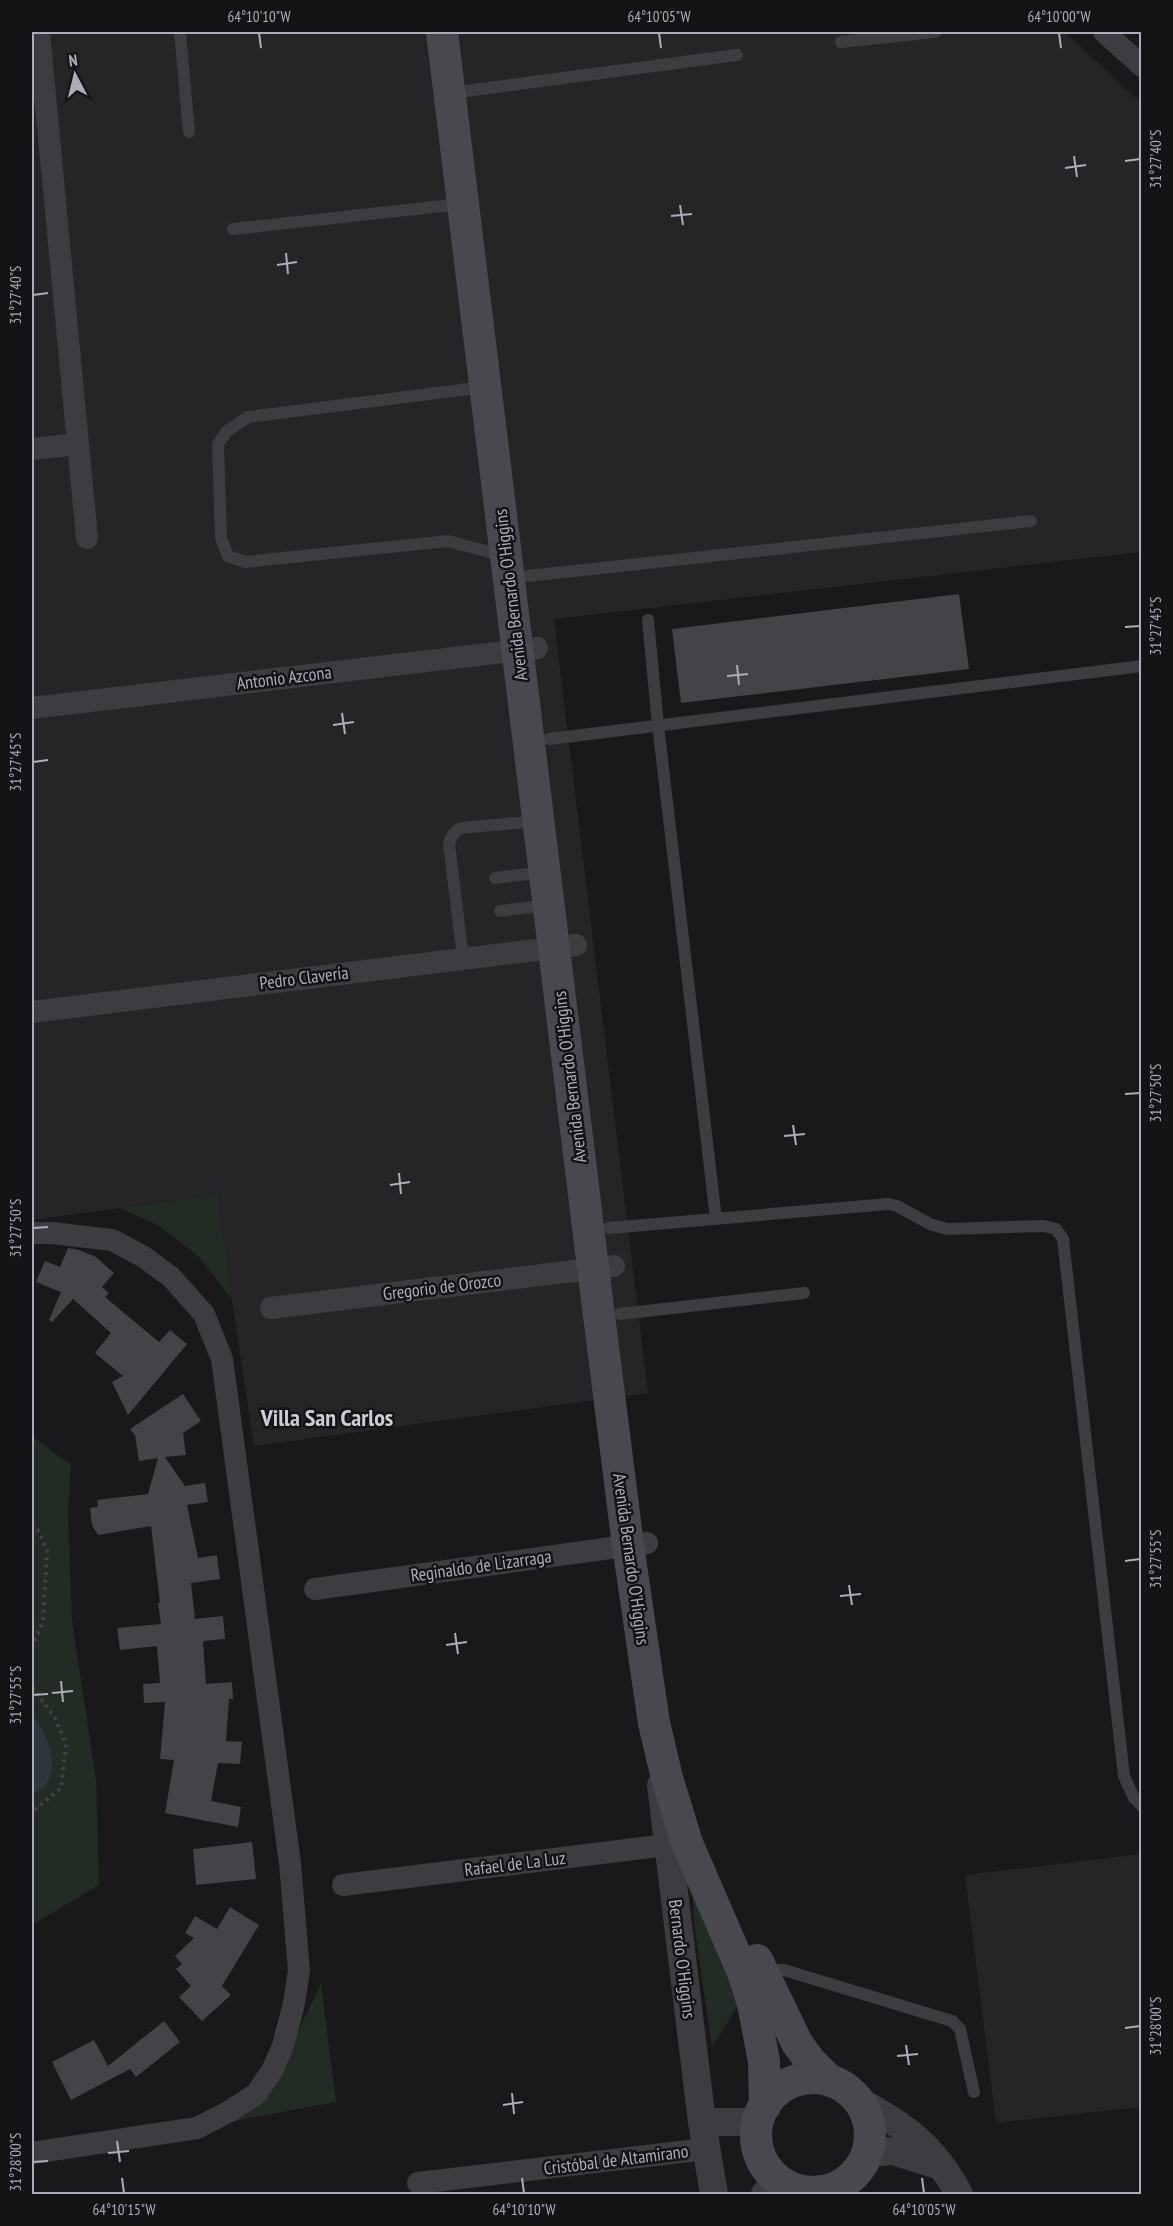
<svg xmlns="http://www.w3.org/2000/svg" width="1173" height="2226" font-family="'PT Sans Narrow',sans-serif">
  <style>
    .built { fill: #252528 }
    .green { fill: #232b25 }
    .water { fill: #2f353e }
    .building { fill: #434348 }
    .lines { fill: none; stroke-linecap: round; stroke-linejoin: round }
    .path { stroke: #404146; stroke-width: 4; stroke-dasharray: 3 4.5; stroke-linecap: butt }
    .service { stroke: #3c3c41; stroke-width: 12 }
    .minor { stroke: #3c3c41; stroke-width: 22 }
    .tertiary { stroke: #3c3c41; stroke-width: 28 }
    .secondary { stroke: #48484f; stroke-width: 32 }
    .ticks { fill: none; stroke: #acadb9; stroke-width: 2 }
    .labels { text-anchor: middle; stroke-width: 5; stroke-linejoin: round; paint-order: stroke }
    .street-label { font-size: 18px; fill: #acadb9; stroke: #141416 }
    .district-label { font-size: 24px; font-weight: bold; fill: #cdcdd6; stroke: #141416 }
    .neatline { fill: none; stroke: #acadb9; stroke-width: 2 }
    .ticks-label { font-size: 15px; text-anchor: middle; fill: #acadb9 }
  </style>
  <rect width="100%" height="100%" fill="#19191b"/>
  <!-- built -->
  <path class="built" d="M32 32H1065L1141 103V552L554 619 648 1393 254 1446 216 1195 32 1220Z
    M1141 1854V2107L996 2123 965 1875Z"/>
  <!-- green -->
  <path class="green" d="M217 1195 232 1299 198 1256 159 1226 120 1208Z
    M32 1436 71 1465 68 1513 72 1620 96 1780 99 1885 32 1925Z
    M692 1881 740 2002 712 2047 694 1922Z
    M321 1983 336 2102 197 2128 252 2083 299 2030Z"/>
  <!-- water -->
  <path class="water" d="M32 1715C49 1735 67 1781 32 1794Z"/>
  <!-- building -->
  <path class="building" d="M959 594 969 669 681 703 672 629Z
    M68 1248 79 1250 96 1257 114 1273 102 1287 109 1293 105 1297 159 1342 170 1330 187 1344 128 1415 112 1382 123 1376 95 1353 111 1333 73 1299 52 1322 49 1320 61 1292 36 1282 45 1261 60 1267Z
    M183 1394 201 1421 183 1433 186 1455 165 1457 185 1486 205 1483 208 1502 187 1505 198 1558 217 1555 220 1579 191 1583 195 1619 223 1616 225 1639 203 1641 206 1684 232 1682 233 1699H229L226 1741 242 1742 240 1764 218 1763 211 1801 241 1807 238 1827 165 1813 174 1760 160 1759 165 1702 144 1703 143 1684 160 1683 157 1646 120 1650 117 1628 161 1624 158 1603H160L151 1526 98 1535 92 1525 90 1508 98 1507 97 1500 148 1494 158 1458 139 1461 135 1435 130 1429Z
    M252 1842 256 1879 196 1885 193 1849Z
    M230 1907 259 1925 222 1986 231 1995 202 2021 179 1997 191 1986 176 1969 182 1964 175 1956 194 1938 185 1933 195 1916 217 1929Z
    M164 2021 180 2042 136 2077 130 2069 71 2100 52 2062 94 2040 108 2066Z"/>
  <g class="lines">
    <!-- path -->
    <path class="path" d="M32 1524 39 1532 47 1551 43 1621 32 1647
      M32 1687 55 1718 66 1744 61 1788 36 1809 32 1808"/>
    <!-- service -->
    <path class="service" d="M180 32 189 132
      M841 42 935 32
      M466 91 737 55
      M233 229 461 204
      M484 387 248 417 227 431 218 444 221 538 228 556 245 562 448 541 504 556
      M528 576 1031 521
      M648 620 658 725 716 1219
      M549 739 1142 666
      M495 878 544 872
      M500 911 549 905
      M463 958 449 844C451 836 454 831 461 828L538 821
      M609 1228 888 1204 897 1206 930 1224 947 1229 1044 1226 1056 1229 1063 1239 1124 1776 1134 1798 1142 1806
      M620 1314 804 1293
      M765 1970H784L952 2021 960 2029 974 2092"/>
    <!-- minor -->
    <path class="minor" d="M1104 32 1142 66
      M78 444 87 538
      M32 449 78 444 39 32
      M32 708 537 648
      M32 1012 576 945
      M32 1233H52L112 1240 144 1257 171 1277 204 1314 222 1359 290 1863 299 1971 294 2003 283 2046 272 2071 256 2094 230 2111 197 2128 32 2153
      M271 1308 614 1266
      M315 1589 647 1543
      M343 1885 683 1843
      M418 2183 706 2149"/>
    <!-- tertiary -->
    <path class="tertiary" d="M661 1785 702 2122 714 2194
      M859 2101C905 2126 934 2147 959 2194
      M702 2122H758
      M868 2153 893 2151 940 2166
      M765 2194 779 2180"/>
    <!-- secondary -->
    <path class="secondary" d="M442 32 593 1268 628 1545 654 1723 667 1778 687 1843 744 1975 753 2004 764 2061 765 2106
      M757 1960 797 2043 810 2061 830 2081
      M756 2135a57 57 0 1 1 114 0a57 57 0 1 1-114 0Z"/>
  </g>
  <!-- ticks -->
  <path class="ticks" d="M259 33 261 48M659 33 661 48M1059 33 1061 48M1074 156 1077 177M1125 161 1140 159M1065 168 1086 165M680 205 683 225M671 216 692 214M286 253 288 274M277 265 297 262M33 295 48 293M1125 627 1140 626M737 665 739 685M727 676 748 674M342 713 345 734M333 725 354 722M33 762 48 760M1125 1094 1140 1093M793 1125 796 1145M784 1136 805 1134M399 1173 401 1194M390 1185 410 1182M33 1228 48 1227M1125 1561 1140 1559M849 1585 852 1605M840 1596 861 1594M455 1633 458 1654M446 1645 467 1642M61 1681 63 1702M52 1693 73 1691M33 1695 48 1694M1125 2028 1140 2026M906 2045 909 2065M897 2056 918 2054M512 2093 514 2114M503 2105 523 2102M117 2141 120 2162M108 2153 129 2151M33 2162 48 2161M122 2178 124 2193M522 2178 524 2193M922 2178 924 2193"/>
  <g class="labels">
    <!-- street labels -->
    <g class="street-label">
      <text transform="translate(511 595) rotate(-97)" y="6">Avenida Bernardo O'Higgins</text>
      <text transform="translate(284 678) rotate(-7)" y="6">Antonio Azcona</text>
      <text transform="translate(304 978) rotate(-7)" y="6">Pedro Clavería</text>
      <text transform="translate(570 1077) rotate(-97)" y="6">Avenida Bernardo O'Higgins</text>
      <text transform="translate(442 1287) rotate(-7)" y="6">Gregorio de Orozco</text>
      <text transform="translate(631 1559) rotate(82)" y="6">Avenida Bernardo O'Higgins</text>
      <text transform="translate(481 1566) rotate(-8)" y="6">Reginaldo de Lizarraga</text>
      <text transform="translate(515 1864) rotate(-7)" y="6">Rafael de La Luz</text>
      <text transform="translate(682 1959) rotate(83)" y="6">Bernardo O'Higgins</text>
      <text transform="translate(616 2160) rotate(-7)" y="6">Cristóbal de Altamirano</text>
    </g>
    <!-- district labels -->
    <g class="district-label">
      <text x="327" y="1426">Villa San Carlos</text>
    </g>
  </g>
  <!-- border -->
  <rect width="1173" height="2226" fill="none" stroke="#141416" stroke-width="66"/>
  <!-- north arrow -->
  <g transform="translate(75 75) rotate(353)" stroke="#141416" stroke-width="4.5" paint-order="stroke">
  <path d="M0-4.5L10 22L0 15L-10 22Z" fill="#acadb9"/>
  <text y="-9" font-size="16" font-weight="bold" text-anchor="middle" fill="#acadb9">N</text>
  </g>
  <rect x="33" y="33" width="1107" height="2160" class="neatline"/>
  <g class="ticks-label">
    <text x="259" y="22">64°10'10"W</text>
    <text x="659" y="22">64°10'05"W</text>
    <text x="1059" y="22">64°10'00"W</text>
    <text transform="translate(1156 159) rotate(-90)" y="5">31°27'40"S</text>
    <text transform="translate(16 295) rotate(-90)" y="5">31°27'40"S</text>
    <text transform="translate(1156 626) rotate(-90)" y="5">31°27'45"S</text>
    <text transform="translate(16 762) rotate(-90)" y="5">31°27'45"S</text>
    <text transform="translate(1156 1093) rotate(-90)" y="5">31°27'50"S</text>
    <text transform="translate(16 1228) rotate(-90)" y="5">31°27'50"S</text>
    <text transform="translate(1156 1559) rotate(-90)" y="5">31°27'55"S</text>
    <text transform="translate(16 1695) rotate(-90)" y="5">31°27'55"S</text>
    <text transform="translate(1156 2026) rotate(-90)" y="5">31°28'00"S</text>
    <text transform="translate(16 2162) rotate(-90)" y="5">31°28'00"S</text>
    <text x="124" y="2215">64°10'15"W</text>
    <text x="524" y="2215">64°10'10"W</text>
    <text x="924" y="2215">64°10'05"W</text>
  </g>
</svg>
